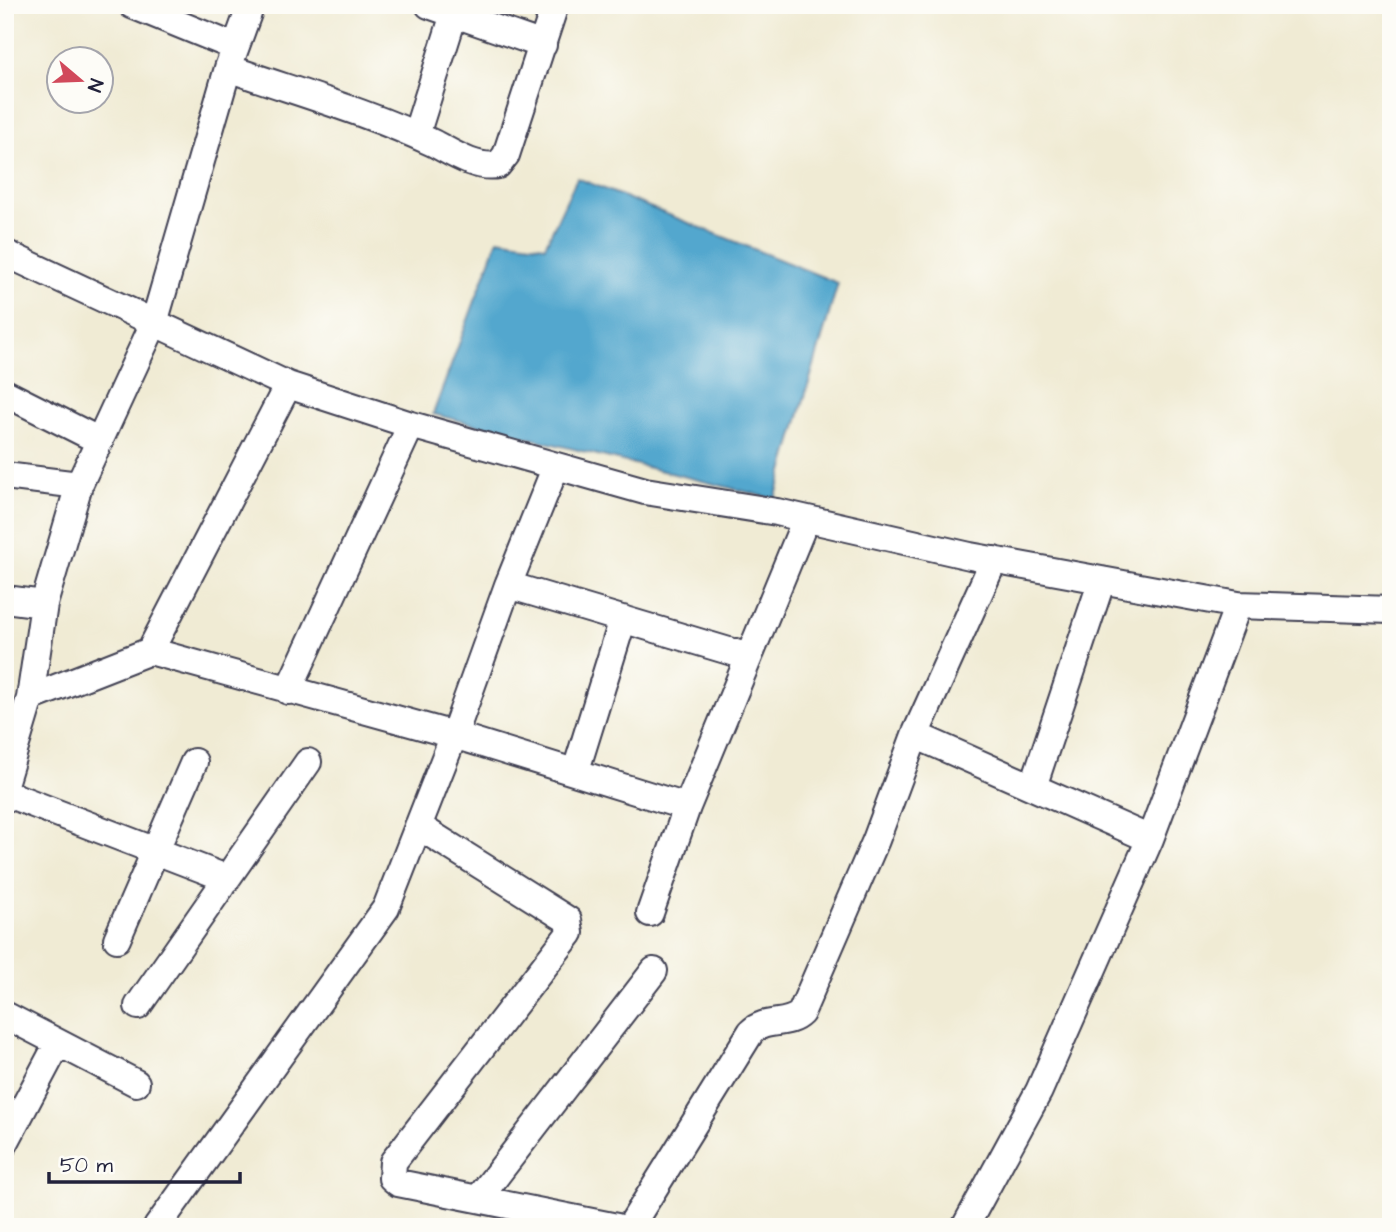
<svg xmlns="http://www.w3.org/2000/svg" width="1396" height="1232" font-family="'Architects Daughter',sans-serif">
  <style>
    .water { fill: #52a7ce; stroke: #3a6484; stroke-width: 2 }
    .lines { fill: none; stroke-linecap: round; stroke-linejoin: round }
    .street-casing { stroke: #414052; stroke-width: 30 }
    .street { stroke: #fff; stroke-width: 26 }
  </style>
  <rect width="100%" height="100%" fill="#fdfcf7"/>
  <filter id="ink" filterUnits="userSpaceOnUse"><feTurbulence type="fractalNoise" baseFrequency=".0143" numOctaves="2"/><feDisplacementMap in="SourceGraphic" scale="14" xChannelSelector="R" yChannelSelector="G"/><feConvolveMatrix kernelMatrix="1 2 1 2 8 2 1 2 1" color-interpolation-filters="sRGB"/></filter>
  <filter id="wash" filterUnits="userSpaceOnUse"><feTurbulence type="fractalNoise" baseFrequency=".00686" numOctaves="4" result="noise"/><feDisplacementMap in="SourceGraphic" scale="28" xChannelSelector="R" yChannelSelector="G"/><feGaussianBlur stdDeviation="1.57" result="paint"/><feColorMatrix in="noise" values="0 0 0 0 0 0 0 0 0 0 0 0 0 0 0 0 0 1.4 0 .05"/><feComposite in="paint" operator="in"/></filter>
  <g filter="url(#wash)">
    <rect width="100%" height="100%" fill="#f0ebd4"/>
    <!-- water -->
    <path class="water" d="M577 178 838 283 775 499 433 414 498 239 545 246Z"/>
  </g>
  <g filter="url(#ink)">
    <g class="lines">
      <!-- street casing -->
      <g class="street-casing">
        <path id="street" d="M132 5 235 47
          M429 5 543 45
          M228 68C296 92 368 112 433 143 452 153 476 169 498 165L506 155 555 5
          M416 135 454 14
          M5 253 288 385 411 425 645 491 777 512 970 556 1238 605 1391 610
          M5 393 100 441
          M5 476 79 485
          M508 585 749 657
          M5 599 44 604
          M150 651 288 385
          M288 691 411 425
          M30 698 150 651 454 735 687 807
          M915 735 1150 839
          M576 770 623 619
          M5 781 30 698 44 604 79 485 154 323 228 68 251 5
          M1033 787 1102 580
          M5 793 226 878
          M418 826 568 920 570 933 393 1162 392 1178 398 1183 617 1227
          M650 913 687 807 806 519
          M117 939 194 762
          M138 1006 308 762
          M5 1015 136 1083
          M5 1143 58 1043
          M479 1198 654 971
          M157 1227 386 908 454 735 508 585 556 466
          M630 1227 751 1032C766 1017 787 1027 801 1013L876 840 915 735 994 560
          M965 1227 1039 1091 1150 839 1238 605"/>
      </g>
      <!-- street -->
      <use href="#street" class="street"/>
    </g>
  </g>
  <!-- margin -->
  <rect width="1396" height="1232" fill="none" stroke="#fdfcf7" stroke-width="28"/>
  <!-- north arrow -->
  <g transform="translate(80 80) rotate(109)"><circle r="33" fill="#fdfcf7" stroke="#a5a5ac" stroke-width="2"/>
  <path d="M0-5L12 26L0 18L-12 26Z" fill="#d1495b"/>
  <text y="-10" font-size="19" font-weight="bold" text-anchor="middle" fill="#22223b">N</text>
  </g>
  <!-- scale -->
  <path d="M49 1172v10h191v-10" fill="none" stroke="#22223b" stroke-width="3.5"/>
  <text x="60" y="1172" font-size="21" fill="#22223b" stroke="#fdfcf7" stroke-width="5" paint-order="stroke">50 m</text>
</svg>
